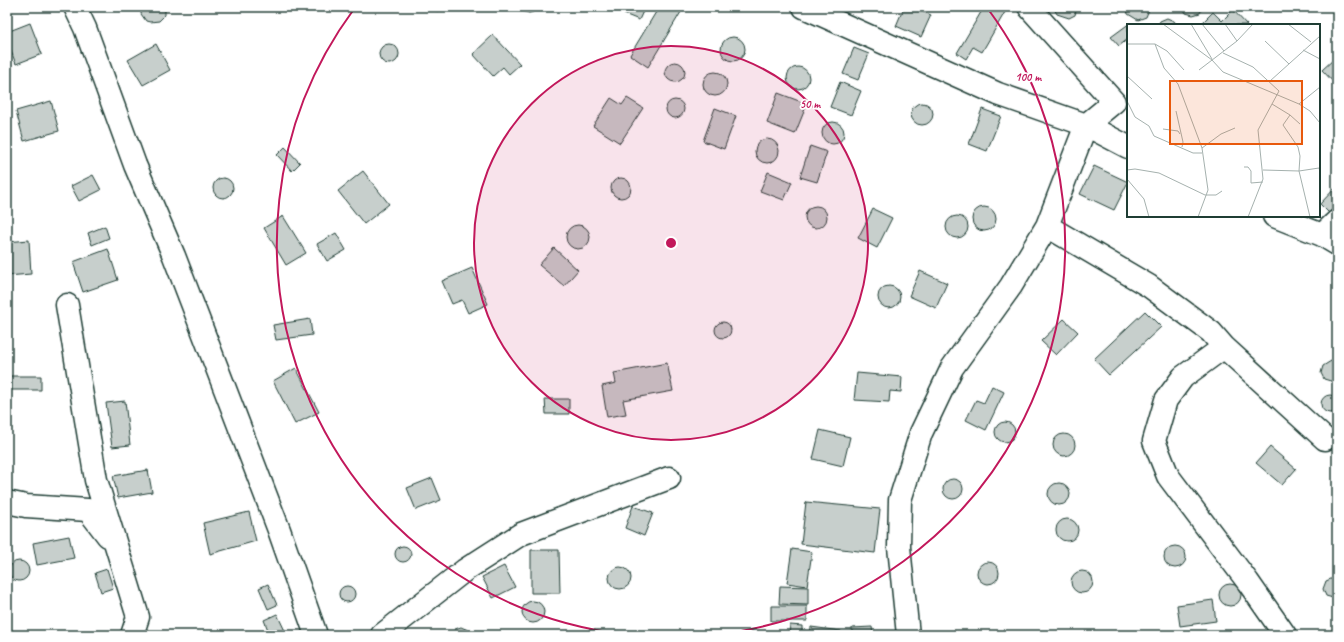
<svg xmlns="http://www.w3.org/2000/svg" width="1344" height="642" font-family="Caveat,sans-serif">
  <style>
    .building { fill: #c7cfcc; stroke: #1f3d34 }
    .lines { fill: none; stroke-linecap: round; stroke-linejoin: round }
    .minor-casing { stroke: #1f3d34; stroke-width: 25 }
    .minor { stroke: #fff; stroke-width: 22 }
    .ring { fill: none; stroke: #c2185b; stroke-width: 2 }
    .inset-road { fill: none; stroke: #a5b1ae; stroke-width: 1 }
    .view { fill: #e8590c; fill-opacity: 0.15; stroke: #e8590c; stroke-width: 2 }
    .inset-edge { fill: none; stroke: #1f3d34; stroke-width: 2 }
    .centre { fill: #c2185b; stroke: #fff; stroke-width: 2 }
    .ring-label { font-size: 12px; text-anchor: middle; font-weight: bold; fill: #c2185b; stroke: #fff; stroke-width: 3.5; stroke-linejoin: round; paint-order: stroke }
  </style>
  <rect width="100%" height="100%" fill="#fff"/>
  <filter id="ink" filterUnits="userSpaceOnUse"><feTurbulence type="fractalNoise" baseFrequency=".025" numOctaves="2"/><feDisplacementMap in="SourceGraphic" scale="8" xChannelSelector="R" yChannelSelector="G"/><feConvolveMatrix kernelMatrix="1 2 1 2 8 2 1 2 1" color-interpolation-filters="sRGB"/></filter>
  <g filter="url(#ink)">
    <!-- building -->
    <path class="building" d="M142 7H165V15L159 21 150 22 146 21 141 14Z
      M430 7H445L437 11Z
      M520 7H538L533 12 529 13 522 11Z
      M627 7H645L639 20 624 14Z
      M659 7H684L648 67 630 55Z
      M853 7H864L862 12Z
      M904 7H912L931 15 921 37 896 26Z
      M984 7H996L1005 12 982 52 973 47 966 59 957 53Z
      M1053 7H1077L1075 15 1069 18 1057 14Z
      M1126 7H1150L1146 17 1138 20 1128 14Z
      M1182 7H1203L1200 13 1193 15 1186 13Z
      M1233 10 1247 25H1200L1213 12 1222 21Z
      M1167 18 1174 21 1177 25H1158L1160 21Z
      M30 23 42 54 16 64 7 41V32Z
      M1130 23 1132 25H1128V39L1119 46 1111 37Z
      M493 35 520 64 509 74 503 67 493 76 473 54Z
      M721 49a12 12 0 1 1 24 0a12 12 0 1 1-24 0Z
      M156 44 170 70 143 85 128 60Z
      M379 54a10 10 0 1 1 20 0a10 10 0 1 1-20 0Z
      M854 48 869 54 858 80 843 74Z
      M1334 59 1337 62V86L1322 70Z
      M665 72a10 10 0 1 1 20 0a10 10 0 1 1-20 0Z
      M787 78a11 11 0 1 1 22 0a11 11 0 1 1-22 0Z
      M703 84a12 12 0 1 1 24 0a12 12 0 1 1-24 0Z
      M840 82 861 91 851 115 830 107Z
      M778 93 807 104 795 134 767 123Z
      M611 98 622 105 627 98 643 108 620 143 593 126Z
      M666 109a9 9 0 1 1 18 0a9 9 0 1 1-18 0Z
      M51 101 59 131 24 141 16 111Z
      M911 114a11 11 0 1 1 22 0a11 11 0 1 1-22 0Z
      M715 108 736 116 724 149 703 141Z
      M982 109 1001 116 987 151 969 144Z
      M822 133a11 11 0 1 1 22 0a11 11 0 1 1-22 0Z
      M755 151a12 12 0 1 1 24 0a12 12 0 1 1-24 0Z
      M810 146 827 152 817 182 800 177Z
      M285 147 300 163 292 171 277 155Z
      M1094 166 1128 182 1114 210 1080 194Z
      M363 171 389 204 364 224 338 191Z
      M768 172 792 182 784 200 760 191Z
      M93 175 101 190 79 201 71 186Z
      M213 188a10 10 0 1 1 20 0a10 10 0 1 1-20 0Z
      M611 188a10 10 0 1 1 20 0a10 10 0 1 1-20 0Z
      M1337 186V211L1332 216 1320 204Z
      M805 217a11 11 0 1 1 22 0a11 11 0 1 1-22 0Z
      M972 219a12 12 0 1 1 24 0a12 12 0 1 1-24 0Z
      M873 209 892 218 877 248 858 238Z
      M946 227a11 11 0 1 1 22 0a11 11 0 1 1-22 0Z
      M283 216 306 253 286 265 264 228Z
      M566 237a12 12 0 1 1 24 0a12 12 0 1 1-24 0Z
      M105 226 109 238 92 245 88 233Z
      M336 233 346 250 327 261 317 244Z
      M29 240 31 274 7 276V242Z
      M554 248 578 270 564 286 539 265Z
      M108 249 118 280 83 292 73 262Z
      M472 268 488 304 468 313 462 300 452 304 442 281Z
      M920 271 947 283 936 308 909 296Z
      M878 297a11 11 0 1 1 22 0a11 11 0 1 1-22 0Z
      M1145 311 1161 327 1109 375 1094 359Z
      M310 319 312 335 276 340 273 325Z
      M1064 319 1078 332 1056 355 1041 341Z
      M715 330a8 8 0 1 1 16 0a8 8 0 1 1-16 0Z
      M1331 361 1337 363V380L1334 382 1324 379 1321 373 1323 366Z
      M667 363 673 391 623 400 626 414 607 417 602 386 616 383 614 373Z
      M296 368 319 412 295 424 273 381Z
      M857 373 902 377 901 392 890 391 889 402 854 400Z
      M7 376H41V390H7Z
      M992 386 1004 392 986 430 966 420 976 400 984 403Z
      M1321 404a9 9 0 1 1 18 0a9 9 0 1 1-18 0Z
      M545 399H569V414H546Z
      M125 401 130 445 112 447 106 403Z
      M995 432a10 10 0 1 1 20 0a10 10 0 1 1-20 0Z
      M820 430 850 437 843 466 813 459Z
      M1053 445a11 11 0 1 1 22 0a11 11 0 1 1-22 0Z
      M1270 447 1296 469 1282 485 1256 463Z
      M148 470 152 492 118 498 113 476Z
      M432 478 441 500 416 510 407 488Z
      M943 489a10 10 0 1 1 20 0a10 10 0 1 1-20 0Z
      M1048 494a11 11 0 1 1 22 0a11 11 0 1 1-22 0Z
      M806 502 880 509 875 553 801 544Z
      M633 506 653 513 644 536 625 528Z
      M249 512 256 541 210 554 203 523Z
      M1056 530a11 11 0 1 1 22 0a11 11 0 1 1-22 0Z
      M69 536 74 558 37 565 33 543Z
      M1164 557a11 11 0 1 1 22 0a11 11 0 1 1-22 0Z
      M395 554a8 8 0 1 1 16 0a8 8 0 1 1-16 0Z
      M792 549 812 552 807 586 787 583Z
      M531 550H559L560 593H531Z
      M9 571a10 10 0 1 1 20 0a10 10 0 1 1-20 0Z
      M977 573a11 11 0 1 1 22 0a11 11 0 1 1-22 0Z
      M504 566 515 587 493 598 482 577Z
      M609 578a11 11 0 1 1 22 0a11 11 0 1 1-22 0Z
      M107 569 113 588 101 592 95 573Z
      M1071 582a11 11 0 1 1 22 0a11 11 0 1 1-22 0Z
      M1333 578 1337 579V597L1333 598 1326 596 1323 589 1326 581Z
      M1219 595a11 11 0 1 1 22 0a11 11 0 1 1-22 0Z
      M268 584 277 605 268 609 259 588Z
      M339 594a8 8 0 1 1 16 0a8 8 0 1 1-16 0Z
      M780 586 808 587V605L779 604Z
      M1213 600 1216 621 1180 626 1177 605Z
      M522 612a11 11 0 1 1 22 0a11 11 0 1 1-22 0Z
      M771 606H807V621H771Z
      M277 614 287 635H270L264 620Z
      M790 625 802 626V635H789Z
      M461 627 468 630 471 635H450L455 629Z
      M811 627 841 631V635H810Z
      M872 627 873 635H852V628Z"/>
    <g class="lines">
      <!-- minor casing -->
      <g class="minor-casing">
        <path id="minor" d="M75 7 85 28 135 165 174 256 279 530 316 635
          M804 7 998 94 1086 125 1128 147
          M1274 216 1322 235 1337 244
          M1047 226 1149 286 1211 332 1224 347 1183 377 1166 400 1154 441 1168 476 1248 582 1285 635
          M1322 235 1337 221
          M67 305 96 480 138 617 132 635
          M1224 347 1325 439
          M7 502 26 506 88 510 108 536
          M382 635 465 570 521 534 669 478
          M908 635 899 547 900 500 921 433 952 368 1011 286 1047 226 1086 125 1114 102 1029 7"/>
      </g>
      <!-- minor -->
      <use href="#minor" class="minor"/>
    </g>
  </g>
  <!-- distance rings -->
  <circle cx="671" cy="243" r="197" fill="#c2185b" fill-opacity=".12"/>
  <g class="ring">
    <circle cx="671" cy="243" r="197"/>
    <path d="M630 635A394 394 0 0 1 354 9M988 9A394 394 0 0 1 712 635"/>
  </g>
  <!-- overview -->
  <g transform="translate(1127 24)">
    <rect width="193" height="193" fill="#fff"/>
    <path class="inset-road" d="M36 0 85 36 96 48 172 80 183 87 193 99M64 0 85 35M75 0 97 27M98 0 110 17M161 0 184 18M138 17 162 40M0 20H28L40 27 57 46M28 20 37 44 51 60 75 124 81 166 71 193M176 26 193 35M96 29 126 43 152 67 131 106 136 155 121 193M72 46 110 17 126 0M0 52 25 75M143 57 193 12M0 77 8 93 22 102 27 112 66 129H75M172 80 193 63M49 87 56 118 55 123M163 91 173 100M36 105 51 107 53 110M75 124 94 110 108 104M117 143H121L124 147V159L136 158M0 146 8 145 32 149 78 171H89L95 167M136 146 172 147 173 132 171 123 156 101 163 91 145 80M0 155 17 175 22 193M183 193 172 147 192 144 193 148"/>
    <path class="view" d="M43 57H175V120H43Z"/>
    <rect width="193" height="193" class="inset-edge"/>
  </g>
  <circle cx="671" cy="243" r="6" class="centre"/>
  <g class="ring-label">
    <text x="1028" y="81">100 m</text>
    <text x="810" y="108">50 m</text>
  </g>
  <!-- margin -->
  <rect width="1344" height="642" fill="none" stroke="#fff" stroke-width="24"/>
  <rect x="12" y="12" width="1320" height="618" fill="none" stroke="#1f3d34" stroke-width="1.5" filter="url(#ink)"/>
</svg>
